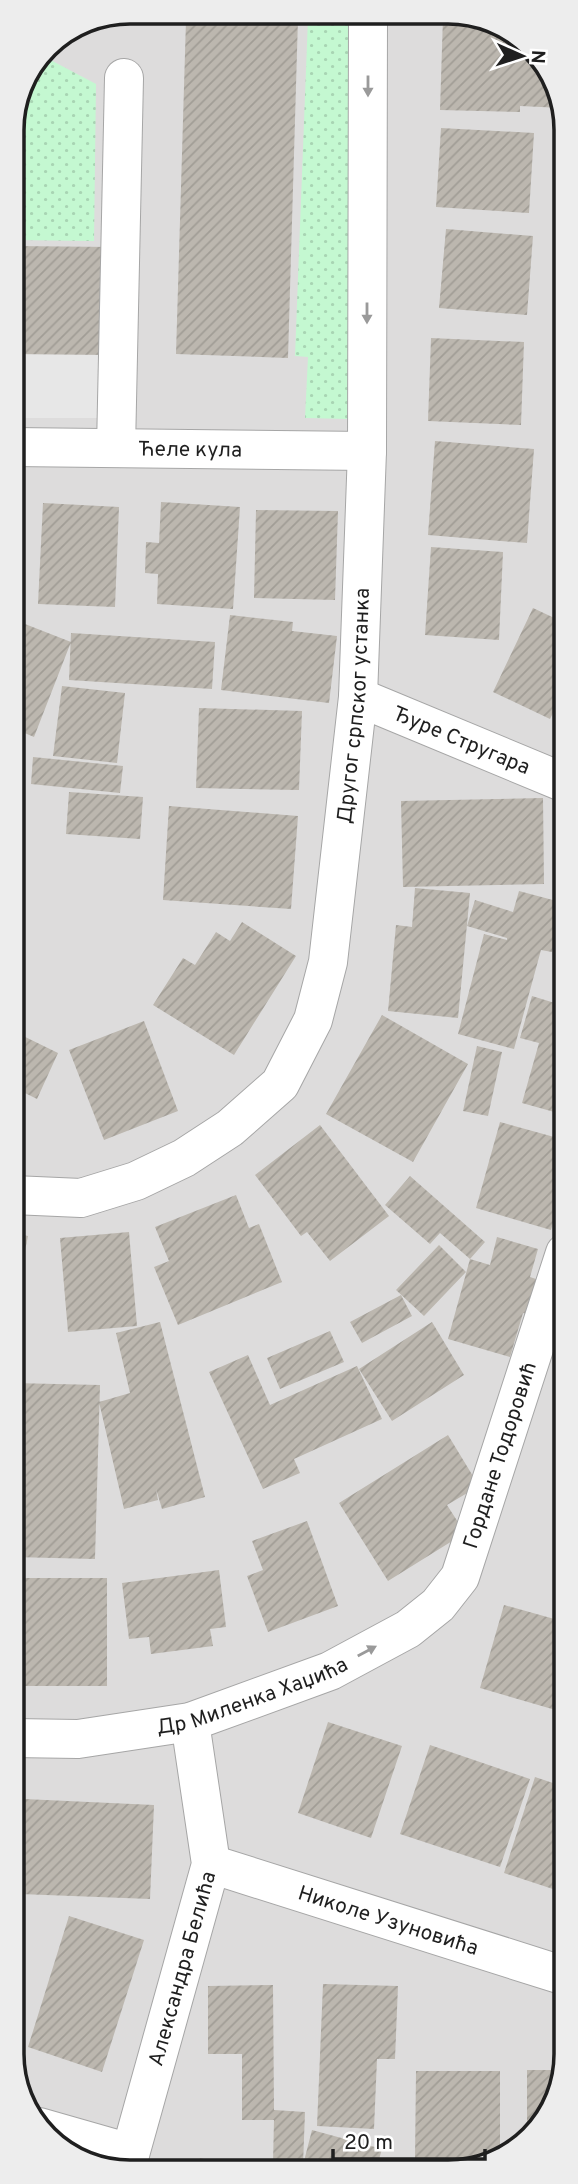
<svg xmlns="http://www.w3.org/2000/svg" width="578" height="2184" font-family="Overpass,sans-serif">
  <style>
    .residential { fill: #dddcdc }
    .park { fill: url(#park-dots) }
    .parking { fill: #e7e7e7 }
    .building { fill: url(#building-hatch) }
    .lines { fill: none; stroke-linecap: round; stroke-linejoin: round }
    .street-casing { stroke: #a6a6a6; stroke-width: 40 }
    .street { stroke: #fff; stroke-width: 38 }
    .oneway { fill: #9a9a9a }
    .labels { text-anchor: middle; stroke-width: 5; stroke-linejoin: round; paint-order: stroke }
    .street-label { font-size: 21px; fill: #1f1f1f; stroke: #fff }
    .rim { fill: none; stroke: #1f1f1f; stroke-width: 3.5 }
  </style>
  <defs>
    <pattern id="park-dots" width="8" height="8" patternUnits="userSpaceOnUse" patternTransform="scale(1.75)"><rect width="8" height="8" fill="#c4f8d1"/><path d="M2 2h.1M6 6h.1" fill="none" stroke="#a8d4b3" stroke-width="1.8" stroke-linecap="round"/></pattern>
    <pattern id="building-hatch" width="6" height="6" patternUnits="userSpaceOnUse" patternTransform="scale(1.75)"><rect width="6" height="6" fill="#bcb7af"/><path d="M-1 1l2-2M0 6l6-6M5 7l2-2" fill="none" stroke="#a19d96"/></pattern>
  </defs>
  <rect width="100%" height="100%" fill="#efeee5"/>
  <!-- residential -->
  <path class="residential" d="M478 16 536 52 565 114 566 2061 536 2132 464 2171 107 2169 42 2132 13 2070 12 123 47 47 86 21Z"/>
  <!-- park -->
  <path class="park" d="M308 18H363L348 419 305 418 308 357 295 356Z
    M43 56 96 84 94 241 13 240 12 123Z"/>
  <!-- parking -->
  <path class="parking" d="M13 354 111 355 110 418H13Z"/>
  <!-- building -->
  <path class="building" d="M478 16 536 52 562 108 520 106V112L440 110 443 17Z
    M298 18 288 358 176 354 186 20Z
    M441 128 534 133 529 213 436 207Z
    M446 229 533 236 527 315 439 308Z
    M13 246 113 247 111 355 13 354Z
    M431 338 524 342 521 425 428 421Z
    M562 361H565V419H558Z
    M435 441 534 449 527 543 428 535Z
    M161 502 240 507 233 609 157 604 158 574 145 573 146 542 159 543Z
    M13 503H18L15 605H13Z
    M43 503 119 507 115 607 38 604Z
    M256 510 338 511 335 600 254 598Z
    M431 547 503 552 499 640 425 635Z
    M533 608 565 623V689L550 719 493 692Z
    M230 615 293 622 292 631 337 636 329 703 221 690Z
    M25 624 71 642 34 737 13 728V656Z
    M71 633 215 642 212 689 69 680Z
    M62 686 125 693 117 763 53 756Z
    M199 708 302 711 299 790 196 788Z
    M33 757 123 766 120 793 31 784Z
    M69 792 143 797 140 839 66 834Z
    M543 798 544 884 403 887 401 801Z
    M169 806 298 816 291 909 163 900Z
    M415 888 470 893 458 1018 388 1011 396 925 412 927Z
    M519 891 564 903 552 952 541 950 514 1049 458 1034 484 934 507 940V938L467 926 475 900 513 912Z
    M242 922 296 956 234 1055 153 1005 183 958 195 965 216 932 230 941Z
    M564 983H565V1115L522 1103 539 1043 520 1038 532 996 558 1004Z
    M382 1015 468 1064 413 1162 326 1114Z
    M144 1021 178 1111 104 1140 69 1050Z
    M13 1031 58 1053 37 1099 23 1092 13 1114Z
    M477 1046 502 1052 488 1116 463 1111Z
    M500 1122 565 1140V1180L551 1230 476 1208Z
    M320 1125 389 1216 330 1261 307 1232 301 1236 255 1175Z
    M410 1176 485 1242 470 1259 440 1233 430 1244 385 1205Z
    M236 1195 249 1228 259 1224 282 1282 178 1325 154 1267 169 1261 155 1227Z
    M129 1232 137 1326 68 1332 60 1238Z
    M13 1233 28 1236 14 1303H13Z
    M497 1237 538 1249 530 1277 542 1281 532 1316 523 1313 510 1357 448 1339 470 1259 490 1265Z
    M439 1245 466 1272 424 1316 396 1290Z
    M401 1295 412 1316 362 1343 350 1322Z
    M160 1322 205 1497 162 1509 156 1489 158 1500 124 1509 99 1402 130 1393 116 1333Z
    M432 1322 464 1375 392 1421 359 1369Z
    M330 1331 344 1362 280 1389 267 1358Z
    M248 1355 270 1405 357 1366 382 1419 294 1459 300 1473 263 1489 209 1372Z
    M13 1383 100 1385 95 1559 13 1557Z
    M448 1435 479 1486 447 1505 465 1533 388 1581 339 1503Z
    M307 1521 338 1606 268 1632 247 1576 263 1570 252 1541Z
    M219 1570 226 1627 210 1629 213 1646 151 1654 149 1637 129 1639 122 1583Z
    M13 1578H107V1686H13Z
    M504 1605 565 1622V1690L559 1711 480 1688Z
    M328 1722 402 1746 371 1838 298 1813Z
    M430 1745 530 1779 500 1867 400 1834Z
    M535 1777 565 1787V1893L504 1873Z
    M24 1799 154 1805 150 1899 20 1894Z
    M69 1916 144 1940 102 2072 28 2047Z
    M323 1984 398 1986 395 2059H377L374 2129 317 2126Z
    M273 1985 274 2110 305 2112 303 2165 273 2163 274 2120H242V2054H208V1986Z
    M527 2070H562L536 2132 527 2137Z
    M416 2071H500V2151L464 2171H455V2159H415Z
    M312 2130 382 2149 376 2170H322L303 2165Z
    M200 2158 238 2169V2170H197Z"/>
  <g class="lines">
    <!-- street casing -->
    <g class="street-casing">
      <g id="street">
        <path id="s1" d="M13 447 367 451"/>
        <path d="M116 448 124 78"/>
        <path id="s2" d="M358 697 565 783"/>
        <path id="s3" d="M13 1195 81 1198 136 1181 184 1158 230 1128 280 1084 313 1020 328 962 358 697 367 451 368 18"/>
        <path id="s4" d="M13 1738 78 1739 190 1722 330 1671 408 1629 438 1605 460 1577 565 1253"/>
        <path id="s5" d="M211 1864 565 1976"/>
        <path d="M39 2127 130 2153"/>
        <path id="s6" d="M126 2169 211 1864 190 1722"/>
      </g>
    </g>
    <!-- street -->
    <use href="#street" class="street"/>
  </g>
  <!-- one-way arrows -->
  <defs><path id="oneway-solid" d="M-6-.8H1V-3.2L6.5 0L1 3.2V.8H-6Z" transform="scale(1.75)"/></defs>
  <g class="oneway">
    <use href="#oneway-solid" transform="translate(368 86) rotate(90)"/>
    <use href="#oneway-solid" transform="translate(367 313) rotate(90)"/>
    <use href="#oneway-solid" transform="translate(367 1651) rotate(-28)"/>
  </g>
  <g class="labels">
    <!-- street labels -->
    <g class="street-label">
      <text dy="7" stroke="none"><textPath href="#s1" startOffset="177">Ћеле кула</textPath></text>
      <text dy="7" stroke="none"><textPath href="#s3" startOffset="690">Другог српског устанка</textPath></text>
      <text dy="7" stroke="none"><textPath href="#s2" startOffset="112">Ђуре Стругара</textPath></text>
      <text dy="7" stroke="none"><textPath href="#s4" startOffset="618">Гордане Тодоровић</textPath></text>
      <text dy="7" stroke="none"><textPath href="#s4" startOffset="245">Др Миленка Хаџића</textPath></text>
      <text dy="7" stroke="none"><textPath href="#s5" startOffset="186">Николе Узуновића</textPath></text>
      <text dy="7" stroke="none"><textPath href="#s6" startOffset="208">Александра Белића</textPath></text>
    </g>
  </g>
  <!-- crop -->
  <path d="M0 0H578V2184H0ZM130 24H448A106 106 0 0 1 554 130V2054A106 106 0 0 1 448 2160H130A106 106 0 0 1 24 2054V130A106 106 0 0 1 130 24Z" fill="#ededed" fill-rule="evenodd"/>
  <path class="rim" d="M130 24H448A106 106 0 0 1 554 130V2054A106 106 0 0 1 448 2160H130A106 106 0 0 1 24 2054V130A106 106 0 0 1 130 24Z"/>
  <!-- north arrow -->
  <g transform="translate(522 56) rotate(93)" stroke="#ffffff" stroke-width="5" paint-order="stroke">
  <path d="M0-5L12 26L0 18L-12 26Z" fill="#1f1f1f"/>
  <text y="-10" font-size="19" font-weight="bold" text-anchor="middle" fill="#1f1f1f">N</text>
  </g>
  <!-- scale -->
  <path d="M333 2149v10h152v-10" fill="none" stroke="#1f1f1f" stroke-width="3.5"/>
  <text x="344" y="2149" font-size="21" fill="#1f1f1f" stroke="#ffffff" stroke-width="5" paint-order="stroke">20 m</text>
</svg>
